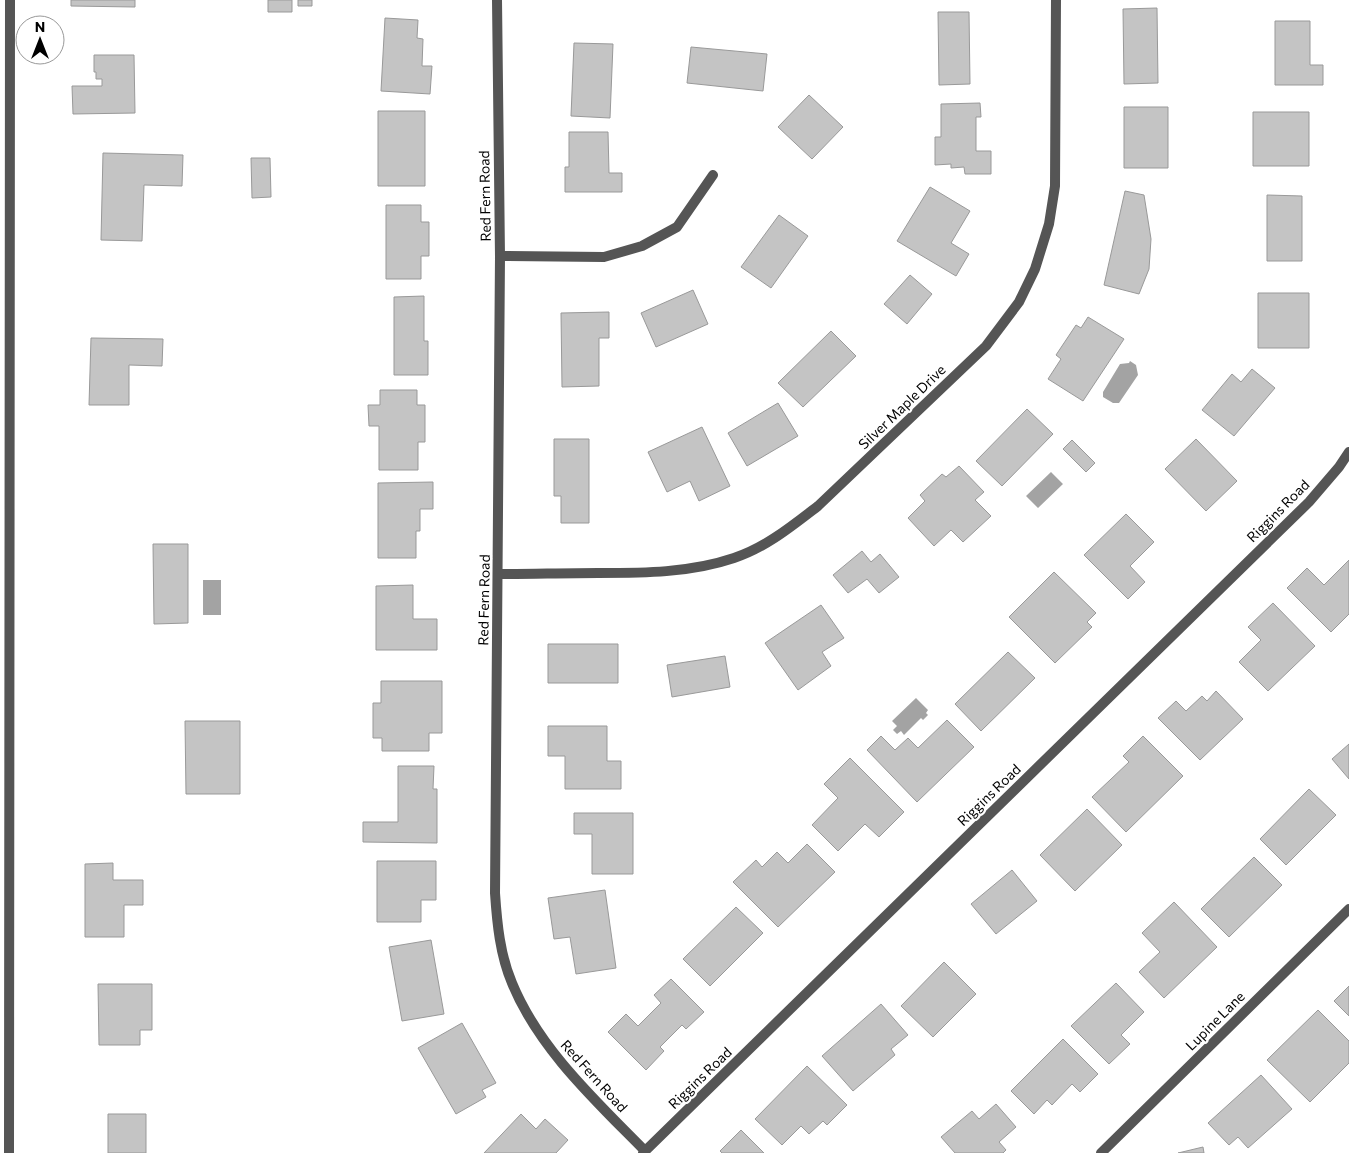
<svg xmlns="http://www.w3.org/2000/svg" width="1349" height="1153" font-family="Commissioner,sans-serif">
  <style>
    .water { fill: #a3a3a3 }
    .building { fill: #c4c4c4; stroke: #999 }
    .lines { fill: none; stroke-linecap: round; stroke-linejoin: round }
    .minor { stroke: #555; stroke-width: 10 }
    .labels { text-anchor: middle; stroke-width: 4.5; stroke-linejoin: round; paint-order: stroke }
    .street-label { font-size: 14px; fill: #000; stroke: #fff }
  </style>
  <rect width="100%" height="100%" fill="#fff"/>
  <!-- water -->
  <path class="water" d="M1130 361 1136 365 1138 375 1119 403H1113L1103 397V392L1120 364 1129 363Z
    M1051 472 1063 484 1038 508 1026 496Z
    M203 580H221V615H203Z
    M916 698 928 710 926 713 928 715 923 720 921 718 904 735 901 731 897 734 893 730 897 726 892 721Z"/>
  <!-- building -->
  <path class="building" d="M71 0H135V7L71 6Z
    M268 0H292V12H268Z
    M298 0H312V6H298Z
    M1157 8 1158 83 1124 84 1123 9Z
    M938 12H969L970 84 939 85Z
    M385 18 418 20 417 38 423 39 422 66H432L430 94 381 91Z
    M1275 21H1310V65H1323V85H1275Z
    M574 43 613 44 610 118 571 116Z
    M691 47 767 54 763 91 687 83Z
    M94 55H134L135 113 73 114 72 86H102V79H96V72H94Z
    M809 95 843 127 812 159 778 127Z
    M980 103 981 117H976V151H991V174H965L964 167 951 168V164L935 165V137H941V104Z
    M1124 107H1168V168H1124Z
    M378 111H425V186H378Z
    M1253 112H1309V166H1253Z
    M569 132H608L609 173H622V192H565V167H569Z
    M103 153 183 155 182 186 144 185 142 241 101 240Z
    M251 158H270L271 197 252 198Z
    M930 187 970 211 951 243 969 254 956 276 897 241Z
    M1125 191 1144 195 1151 239 1149 269 1139 294 1104 285Z
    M1267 195 1302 196V261H1267Z
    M386 205H421V222H429V256H421V279H386Z
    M779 215 808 236 771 288 741 267Z
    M910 275 932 294 907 324 884 304Z
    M693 290 708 324 656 347 641 313Z
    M1258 293H1309V348H1258Z
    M424 296V341H428V375H394V297Z
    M609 312V338H599V386L562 387 561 313Z
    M1088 317 1124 339 1083 401 1048 379 1061 359 1056 355 1076 325 1081 328Z
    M831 331 856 356 803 407 778 383Z
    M91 338 163 339 162 366 129 365V405H89Z
    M1252 369 1275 388 1234 436 1202 410 1232 374 1241 382Z
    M380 390H417V405H425V442H418V470H379V426H369L368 405H380Z
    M778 403 798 436 747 466 728 433Z
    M1027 409 1053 434 1002 486 976 461Z
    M702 427 730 486 699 501 690 481 667 492 648 452Z
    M554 439H589V523H561V496H554Z
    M1196 439 1237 481 1206 511 1165 469Z
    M1072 440 1095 463 1086 472 1063 449Z
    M959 466 984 492 975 500 991 516 963 542 951 530 934 546 908 518 925 501 920 495 942 474 946 477Z
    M433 482V509H420V531H416V558H378V483Z
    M1126 514 1154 542 1130 566 1145 582 1128 599 1084 555Z
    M153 544H188V623L154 624Z
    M862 551 871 562 880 554 899 577 879 593 867 579 848 593 833 575Z
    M1349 560V614L1331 632 1287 588 1307 568 1324 585Z
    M1054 572 1096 613 1087 622 1092 627 1055 663 1009 617Z
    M413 585V619H437V650H376V586Z
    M1273 603 1315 646 1268 691 1239 662 1261 640 1248 627Z
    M821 605 844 638 822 652 831 666 798 690 765 643Z
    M548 644H618V683H548Z
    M1008 652 1035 678 981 731 955 704Z
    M725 656 730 687 672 697 667 665Z
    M381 681H442V733H429V751H382V738H373V703H381Z
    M1216 691 1243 719 1200 760 1158 718 1176 701 1186 711 1202 696 1207 701Z
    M947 720 974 747 917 802 867 750 881 736 895 750 908 738 918 748Z
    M185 721H240V794H186Z
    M548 726H607V761H621V789H565V756H548Z
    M1143 736 1183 776 1126 832 1092 797 1129 762 1123 756Z
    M1349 744V779L1332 759Z
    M850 758 904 812 879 837 865 824 838 851 812 825 838 798 824 784Z
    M398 766H434L433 789H437V843L363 842V822H398Z
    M1309 789 1336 815 1286 865 1260 839Z
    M1087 809 1122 845 1075 891 1040 855Z
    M574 813H633V874H592V834H574Z
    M807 844 835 872 778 927 733 882 756 860 762 867 777 852 788 863Z
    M1254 857 1282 885 1229 937 1201 909Z
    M377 861H436V900H421V922H377Z
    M113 863V880H143V905H124V937H85V864Z
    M1012 870 1037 901 996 934 971 904Z
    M605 890 616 968 576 974 570 937 554 939 548 898Z
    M1174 902 1217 947 1164 998 1139 972 1160 952 1142 933Z
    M736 907 763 933 710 986 683 959Z
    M431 940 444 1014 402 1021 389 947Z
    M944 962 976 994 933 1037 901 1006Z
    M671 979 704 1012 686 1029 682 1025 660 1047 664 1051 646 1070 608 1032 626 1014 638 1026 661 1003 654 995Z
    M1116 983 1144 1012 1121 1035 1130 1044 1109 1064 1071 1026Z
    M98 984H152V1030H140V1045H99Z
    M1349 986V1016L1334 1001Z
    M881 1004 908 1035 891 1049 895 1055 853 1091 822 1056Z
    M1318 1010 1349 1041V1063L1310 1102 1267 1060Z
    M462 1023 496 1083 482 1090 486 1097 456 1114 418 1048Z
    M1063 1039 1098 1074 1080 1092 1072 1084 1052 1105 1047 1100 1034 1114 1011 1091Z
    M807 1066 847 1105 827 1125 823 1121 809 1134 801 1126 782 1145 755 1119Z
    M1261 1075 1292 1109 1248 1148 1238 1137 1229 1145 1208 1123Z
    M996 1104 1016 1127 999 1142 1006 1150 1003 1153H955L941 1137 972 1111 979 1119Z
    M108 1114H146V1153H108Z
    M521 1114 536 1129 545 1119 568 1140 556 1153H484Z
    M741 1130 764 1153H722L720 1151Z
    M1203 1147 1204 1153H1178Z"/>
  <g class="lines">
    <!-- minor -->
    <path class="minor" d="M497 0 500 256 495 893C497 923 500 955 512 983 539 1049 596 1101 645 1151
      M500 256 604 257 642 246 677 227 713 175
      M498 574C531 574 564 573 598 573 643 573 690 573 734 558 765 548 792 526 818 506L986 346 1019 302 1035 269 1049 224 1055 186 1056 0
      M9 1153 10 0
      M643 1153 1309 502 1339 467 1349 452
      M1101 1153 1349 909"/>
  </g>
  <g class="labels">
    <!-- street labels -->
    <g class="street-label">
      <text transform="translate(485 196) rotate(-91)" y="5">Red Fern Road</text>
      <text transform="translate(902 407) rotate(-44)" y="5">Silver Maple Drive</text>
      <text transform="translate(1278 511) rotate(-45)" y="5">Riggins Road</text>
      <text transform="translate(484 600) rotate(-89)" y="5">Red Fern Road</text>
      <text transform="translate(989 795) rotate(-44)" y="5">Riggins Road</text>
      <text transform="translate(1215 1021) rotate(-45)" y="5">Lupine Lane</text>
      <text transform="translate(594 1076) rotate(48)" y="5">Red Fern Road</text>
      <text transform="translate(700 1078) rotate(-44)" y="5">Riggins Road</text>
    </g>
  </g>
  <!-- north arrow -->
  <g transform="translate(40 40)"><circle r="24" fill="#ffffff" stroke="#999999"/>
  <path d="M0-4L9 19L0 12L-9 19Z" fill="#000000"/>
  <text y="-8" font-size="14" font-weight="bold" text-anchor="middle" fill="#000000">N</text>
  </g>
</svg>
